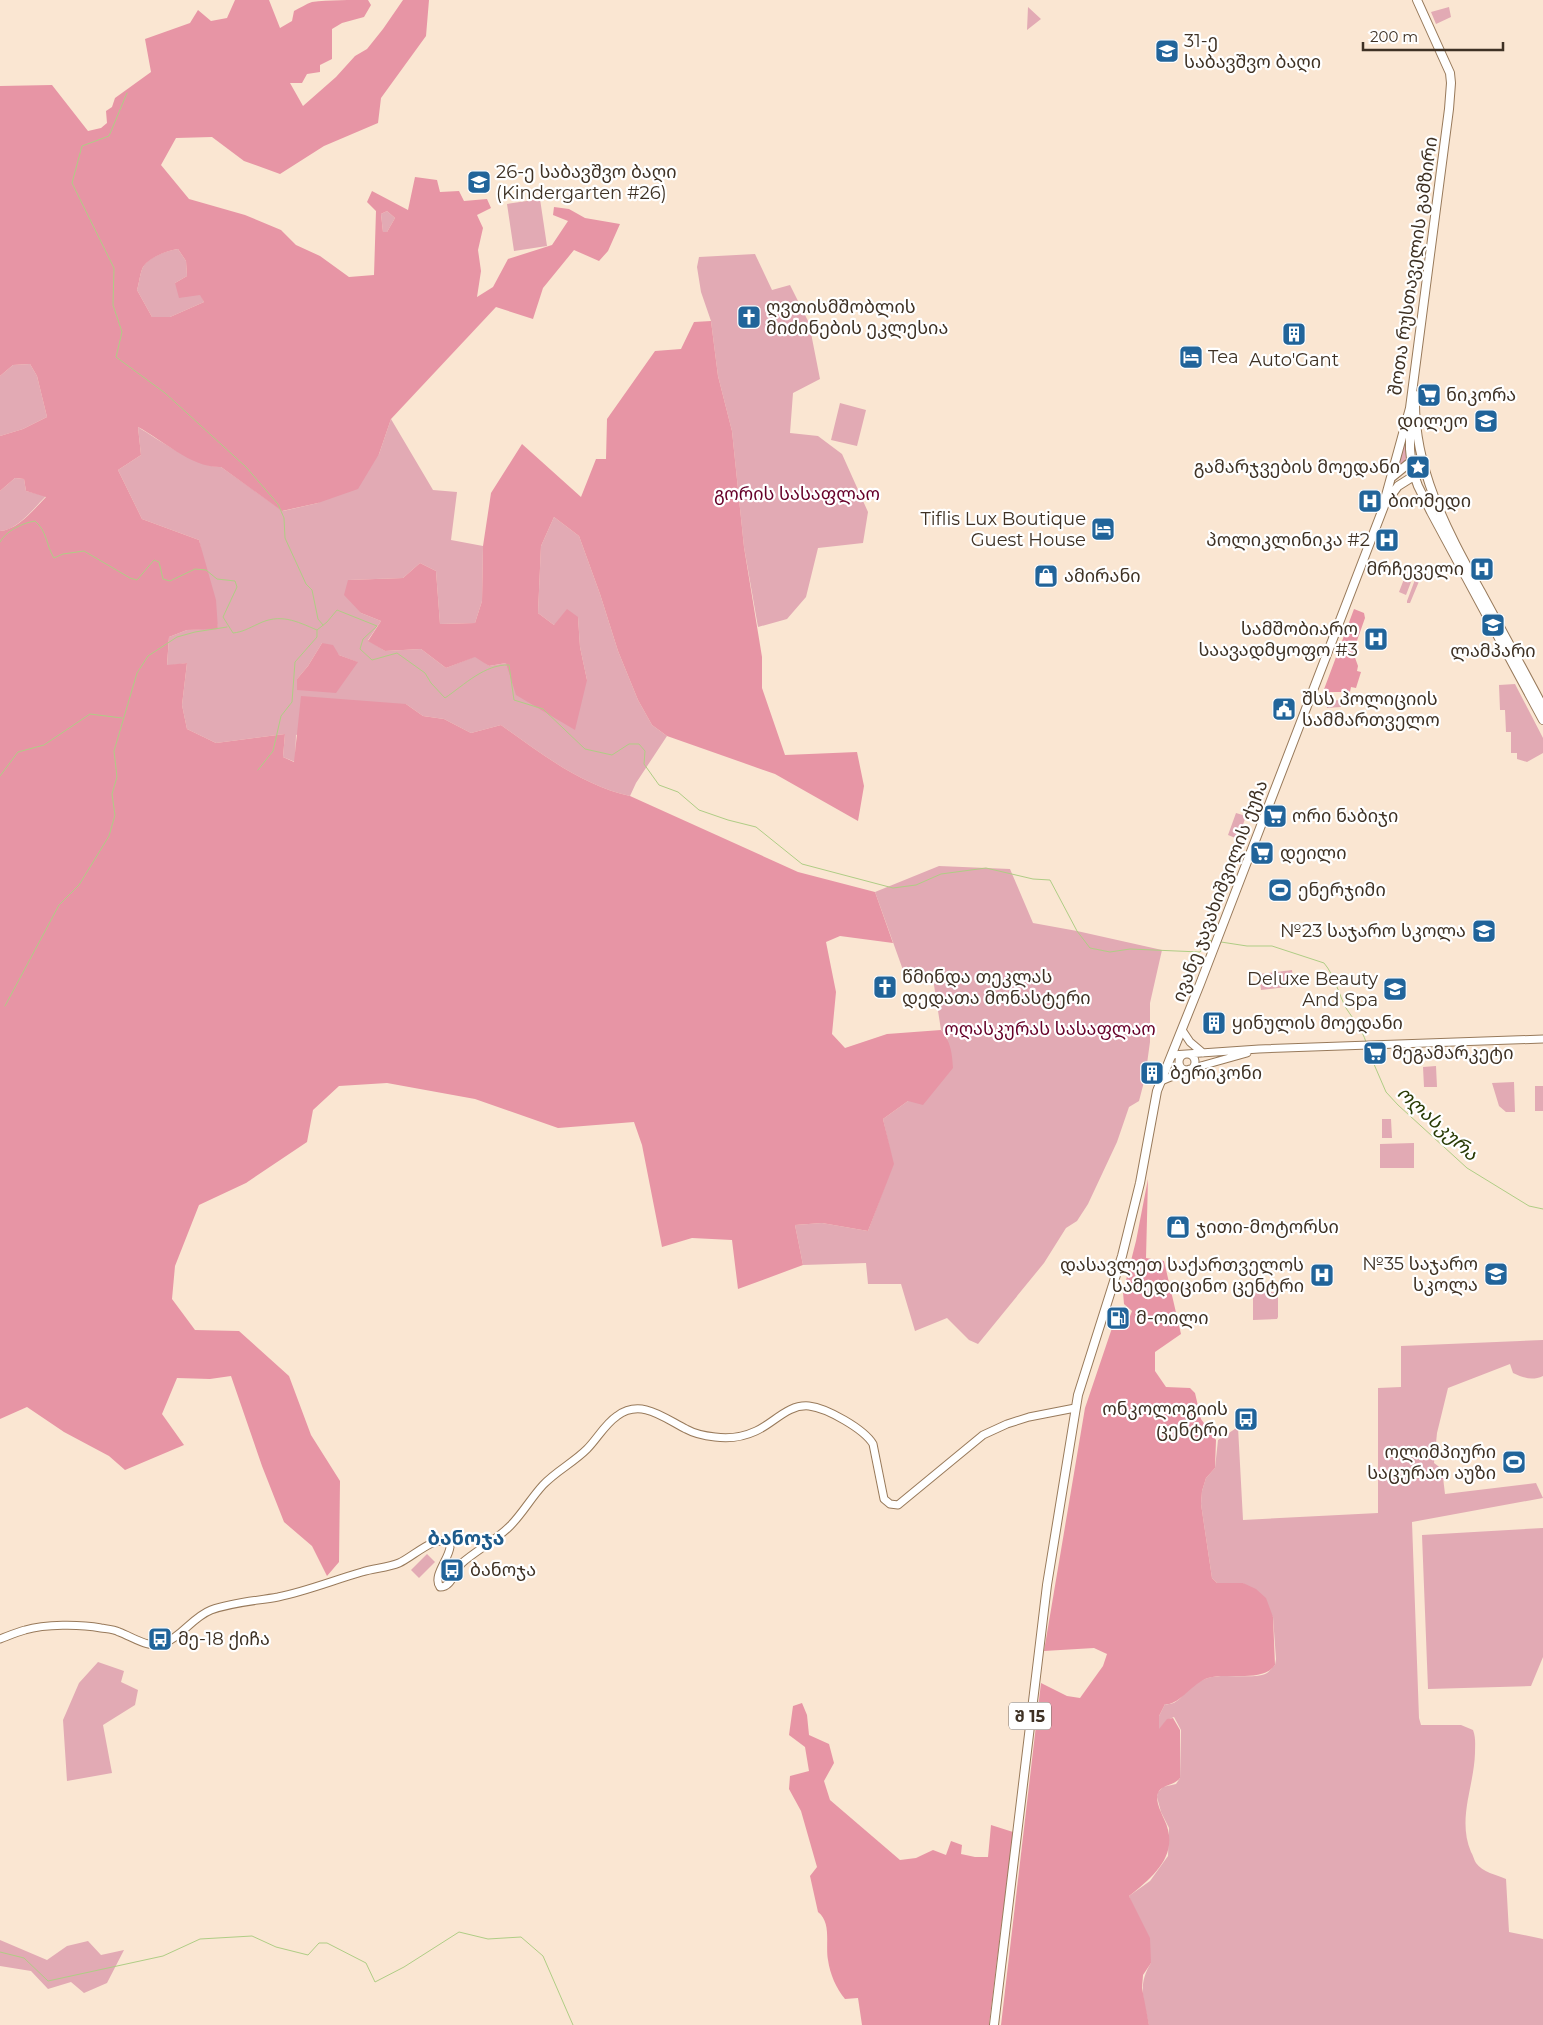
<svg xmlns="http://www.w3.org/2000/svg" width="1543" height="2025" font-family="Montserrat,'Noto Sans Georgian',sans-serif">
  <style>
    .green { fill: #e2aab4; fill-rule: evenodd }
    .forest { fill: #e795a5; fill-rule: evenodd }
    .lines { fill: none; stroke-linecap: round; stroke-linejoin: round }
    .stream { stroke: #afcd85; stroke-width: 1 }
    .secondary-casing { stroke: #987a5b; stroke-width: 9 }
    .primary-casing { stroke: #987a5b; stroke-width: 10 }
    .secondary { stroke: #fff; stroke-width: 7 }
    .primary { stroke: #fff; stroke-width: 8 }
    .labels { text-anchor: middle; stroke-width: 4.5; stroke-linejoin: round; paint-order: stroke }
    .shield { fill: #fff; stroke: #786f66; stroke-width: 1 }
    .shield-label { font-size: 16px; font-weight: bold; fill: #3e3124 }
    .poi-label { font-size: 18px; fill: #3e3124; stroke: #fff; text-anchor: start }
    .street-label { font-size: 18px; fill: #3e3124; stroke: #fff }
    .park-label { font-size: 18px; fill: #660029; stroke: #fff }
    .water-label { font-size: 19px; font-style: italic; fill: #293b05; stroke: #fff }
    .quarter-label { font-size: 20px; font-weight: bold; fill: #1e5b8b; stroke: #fff }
  </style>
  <rect width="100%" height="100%" fill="#fae6d2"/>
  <!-- green -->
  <path class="green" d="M1028 7 1041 19 1027 30Z
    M1449 7 1451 17 1436 24 1431 12Z
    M540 199 547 246 514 251 507 204Z
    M387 211 395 218 387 232H383L381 214Z
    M178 249 186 261 187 276 175 283 201 295 204 302 170 317H152L137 290C139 284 140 273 143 267 150 256 166 251 178 249Z
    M755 254 772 290 790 285 809 323 820 379 793 393 790 433 818 436 842 454 868 512 863 543 818 548 806 597 787 619 758 627 744 547 732 431 718 376 711 321 701 292 697 267 699 257Z
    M30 364 37 376 47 417 23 429 0 436V376L13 365Z
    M840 403 866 410 857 446 831 440Z
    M391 419 433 490 457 492 451 540 483 546 482 601 475 623 440 624 436 571 420 563 403 578 348 580 361 613 381 621 368 640 385 651 421 649 446 668 476 656 489 666 506 663 587 680 580 647 578 617 554 625 538 613 541 546 554 517 579 536 600 594 618 651 638 700 652 725 667 736 636 783 630 796C583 786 540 753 501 725L471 733 444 719 423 716 406 704 296 735 295 762 283 757 285 734 216 743 187 729 182 705 187 663 167 666 169 637 187 630 218 628 199 540 142 519 118 470 141 455 138 427C157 439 199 468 221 467L283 511 318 503 379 454ZM322 643 339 655 357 662 297 679 308 666Z
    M1406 428 1408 460 1398 466Z
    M15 478 24 479 26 491 46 496C34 508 18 530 0 531V491Z
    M1418 576 1420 579 1410 603H1407V601L1416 577Z
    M1404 579 1411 582 1406 595 1399 592Z
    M1515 684 1543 738V753L1527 762 1517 759V753H1511V732H1506L1505 710H1500L1499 685Z
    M1341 700V707L1327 708 1326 701Z
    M1236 813 1246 816 1238 839 1228 835Z
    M939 866 1010 869 1033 923 1077 931 1162 950 1150 1003V1042L1145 1078 1139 1101 1129 1107 1117 1142 1088 1204 1077 1221 1066 1228 1044 1263 978 1344 969 1340 947 1318 915 1331 901 1284H868L866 1263 803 1265 795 1225 822 1223 868 1231 893 1164 883 1119 908 1101 948 1038 941 1030 934 985 903 970 875 892Z
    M1292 970 1294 986 1261 990 1259 974Z
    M1436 1066 1437 1087H1424L1423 1067Z
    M1514 1082 1515 1112H1506L1499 1106 1492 1083Z
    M1535 1086H1543V1111H1535Z
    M1382 1119H1391L1392 1138H1382Z
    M1414 1143V1168H1380V1144Z
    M1253 1292H1278V1317L1277 1319 1253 1320Z
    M1543 1340V1376C1532 1381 1524 1378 1513 1373L1510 1364 1448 1388 1437 1433 1434 1463 1442 1469 1445 1494 1536 1483 1543 1498 1412 1522 1419 1718 1421 1725H1461L1473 1730C1476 1738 1475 1745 1475 1753 1474 1787 1457 1819 1471 1852 1473 1855 1474 1860 1476 1863 1482 1872 1497 1875 1506 1879L1509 1932 1543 1939V2025H1149C1144 2001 1137 1985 1151 1963L1129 1896 1150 1881 1168 1856 1169 1828 1161 1812 1157 1797 1158 1792 1163 1787 1176 1784 1180 1778 1181 1730 1174 1717 1167 1720 1159 1730V1716L1165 1704C1177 1706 1183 1694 1190 1688 1194 1684 1202 1680 1208 1678 1223 1673 1255 1680 1267 1673 1270 1671 1273 1667 1275 1665L1276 1659 1273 1617 1243 1583H1217L1212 1578 1201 1504 1202 1491 1206 1478 1215 1468 1218 1440 1238 1427 1243 1520 1378 1513V1388L1401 1387V1346Z
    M1543 1528V1657L1531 1686 1428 1689 1422 1535Z
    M427 1554 435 1562 419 1578 411 1570Z
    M98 1662 124 1671 121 1682 138 1690 135 1705 103 1725 112 1773 67 1781 63 1720 79 1683Z
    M0 1940 47 1960 67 1946 88 1941 101 1955 124 1950 107 1983 84 1993 71 1982 48 1989 31 1971 0 1966Z"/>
  <!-- forest -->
  <path class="forest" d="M235 0H269L280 28 292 21 294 11C300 8 306 4 312 2 328 0 352 0 368 0L371 5 364 17 342 23 332 29V59L320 65V72L307 74 302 83H290L303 106 336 77 355 56 367 49 383 29 403 0H429L426 36 381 98 378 123 324 146 280 174 244 161 212 137 176 138 161 165 189 199 245 215 281 230 296 245 320 256 349 277 374 275 376 211 367 202 372 191 408 210 415 177 437 180 440 192 459 191 464 201 487 199 491 208 477 215 483 228 478 250 481 271 477 297 493 287 508 259 552 245 568 221 553 215 554 207 569 209 585 218 620 224 608 251 599 261 574 250 543 288 533 319 496 307 391 419 379 454 358 489 318 503 282 511 221 467C191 468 163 440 138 427L141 455 118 470 142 519 199 540 216 600 218 629 187 630 169 637 167 665 187 663 182 705 187 729 216 743 285 734 283 757 294 762 301 696 406 704 423 716 444 719 471 733 501 725C540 753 583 786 630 796L798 872 875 892 893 943 840 936 826 942 836 992 832 1034 845 1048 887 1034 941 1030C951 1042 952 1053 953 1068L923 1105 908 1101 883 1119 894 1164 868 1231 822 1223 795 1225 803 1265 738 1289 732 1240 692 1238 662 1247 642 1145 634 1122 558 1128 475 1099 387 1083 339 1086 313 1110 307 1142 246 1183 199 1205 175 1266 172 1299 195 1330 239 1331 289 1376 311 1435 340 1481 339 1562 327 1576 312 1546 284 1522 262 1466 231 1376 210 1379 177 1378 162 1414 184 1445 125 1470 109 1456 64 1432 27 1407 0 1419V531C18 530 34 509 46 497L26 491 24 479 15 478 0 491V436L23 429 47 417 37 376 30 364 13 365 0 376V86L52 85 88 131 101 128 107 123 106 111 112 107 115 98 151 72 145 39 190 23 198 10 211 21 227 18ZM387 211 395 218 387 232H383L381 214ZM178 249 186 261 187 276 175 283 179 298 200 295 204 302 170 317H152L137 290C139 284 140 273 143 267 150 257 166 251 178 249Z
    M711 321 718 376 732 431 744 547 762 657V688L785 755 857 752 864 786 858 821 775 774 667 736 652 725 638 700 618 651 600 594 579 536 554 517 541 546 538 613 554 625 567 609 578 617 580 647 587 680 575 730 516 695 506 663 489 666 475 657 446 668 421 649 385 651 368 641 381 621 361 613 344 595 348 580 403 578 420 563 436 571 440 624 475 623 482 601 483 546 491 493 522 444 581 497 596 459H606L607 419 655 351 681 349 694 322Z
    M1354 609 1364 613 1365 618 1353 652 1358 666 1357 671 1361 672 1356 688 1351 687 1350 692H1323Z
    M322 643 333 645 339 655 358 662 336 693 297 690V679L308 666Z
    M1148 1179 1146 1258 1164 1261 1181 1334 1155 1352V1371L1166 1387 1190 1388 1195 1393 1201 1419 1216 1440 1215 1468 1206 1478 1202 1491 1201 1504 1212 1578 1217 1583H1243L1256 1589 1266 1598 1273 1617 1275 1665C1263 1683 1227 1672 1208 1678 1192 1683 1179 1706 1165 1704L1159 1716V1729L1167 1719 1173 1718 1180 1730V1778C1174 1786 1162 1784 1158 1793 1155 1801 1161 1812 1164 1819 1181 1854 1154 1876 1129 1896L1150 1938 1151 1963 1143 1975 1142 1988 1149 2025H1001L1041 1683 1067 1696 1080 1698 1103 1666 1107 1654 1094 1648 1044 1651 1085 1408 1112 1328 1127 1324 1132 1311 1124 1304 1123 1292 1136 1241Z
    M802 1703 807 1715 809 1735 829 1744 834 1763 824 1781 830 1800 900 1860 916 1858 933 1850 946 1855 951 1841 962 1845 961 1854 975 1857H988L991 1825 1013 1832 989 2025H862L858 1998 845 1999C836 1988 830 1974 828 1960 825 1944 832 1923 818 1912L810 1876 817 1867 801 1811 789 1789 790 1776 809 1771 805 1747 789 1735 793 1706Z"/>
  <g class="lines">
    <!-- stream -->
    <path class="stream" d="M127 93 109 136 82 146 72 183 114 268 113 305 122 332 116 357 165 393 246 467 278 504 284 518 285 538 306 584 312 590 318 619 323 625
      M0 542C6 531 22 523 35 521 47 531 46 545 54 558L63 554 84 551 130 578 137 580 154 560 159 562 163 579 170 581 195 569 206 570 217 579 235 581 237 587 223 617 233 633C243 632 249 628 258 624 280 613 296 621 317 630L327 622 337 610 377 626 363 639 360 649 372 660 397 653 425 673 431 683 445 698C464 685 485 664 509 665L514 700 543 709 585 749 612 755 629 744H639L645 751 644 764 659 785 678 792 699 810 728 820 756 827 802 864 893 888 916 885 941 874 986 868 1033 879 1050 880 1077 931 1090 948 1110 952 1130 949 1200 952 1209 940 1212 941
      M258 770 273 751 281 716 292 702 295 662 317 637V630
      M0 776 18 752 44 745 90 714 122 718
      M1221 942 1247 946H1272L1324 963C1335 976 1338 993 1346 1008 1353 1019 1362 1029 1366 1042
      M5 1006 59 905 79 885 109 836 115 815 112 794 117 777 114 751 137 673 148 656 177 637 195 632 227 627
      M1367 1048 1386 1092 1398 1105 1467 1168 1529 1206 1543 1209
      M0 1952 24 1958 48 1981 163 1956 200 1939 252 1936 276 1947 308 1955 319 1943H327L366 1963 375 1982 404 1967 459 1932 488 1939 521 1937 543 1956 573 2025"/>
    <!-- secondary casing -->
    <g class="secondary-casing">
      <path id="secondary" d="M1182 1030 1190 1042 1203 1053
        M1179 1062a8 8 0 1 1 16 0a8 8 0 1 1-16 0Z
        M1172 1055 1259 1049 1543 1039
        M1161 1081 1190 1069 1247 1053
        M0 1639C8 1636 17 1632 25 1630 45 1624 80 1624 101 1628 107 1629 113 1629 119 1632 133 1637 150 1650 165 1643 183 1635 193 1617 211 1610 233 1602 256 1601 278 1597 307 1591 334 1580 362 1572 374 1568 387 1568 399 1563 413 1557 435 1534 449 1543L450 1547C449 1559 432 1576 440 1587 452 1587 454 1571 462 1563 477 1550 495 1541 510 1526 522 1514 531 1498 543 1485 556 1471 573 1463 587 1449 597 1439 605 1424 617 1416 641 1398 664 1418 686 1429 695 1434 705 1436 715 1437 729 1439 743 1437 756 1431 774 1423 788 1404 809 1406 827 1408 864 1429 873 1444L884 1499 890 1504 898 1505 983 1435 1007 1424 1029 1417 1075 1408"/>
    </g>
    <!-- primary casing -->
    <g class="primary-casing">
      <path id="primary" d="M1417 0 1450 73 1451 83 1449 109 1410 408V449L1412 469 1418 486 1431 512 1543 720
        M1415 395C1413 469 1447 530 1481 592 1502 631 1523 669 1543 707
        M1392 477 1408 464 1418 461 1424 465
        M1387 501 1398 486 1417 474
        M994 2025 1047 1585 1078 1395 1122 1256 1140 1183 1157 1091 1200 984 1384 506 1385 499 1410 408"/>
    </g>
    <!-- secondary -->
    <use href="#secondary" class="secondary"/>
    <!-- primary -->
    <use href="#primary" class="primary"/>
  </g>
  <!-- icons -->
  <defs>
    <g id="school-square" transform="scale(1.25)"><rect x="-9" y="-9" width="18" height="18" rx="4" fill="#21649a" stroke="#fff"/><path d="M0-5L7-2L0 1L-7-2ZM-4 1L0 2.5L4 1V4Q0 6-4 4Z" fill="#fff"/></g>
    <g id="church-square" transform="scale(1.25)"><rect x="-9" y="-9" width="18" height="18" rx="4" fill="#21649a" stroke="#fff"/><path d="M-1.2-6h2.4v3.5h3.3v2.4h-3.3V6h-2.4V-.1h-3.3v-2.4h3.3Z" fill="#fff"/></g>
    <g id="building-square" transform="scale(1.25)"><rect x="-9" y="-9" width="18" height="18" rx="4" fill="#21649a" stroke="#fff"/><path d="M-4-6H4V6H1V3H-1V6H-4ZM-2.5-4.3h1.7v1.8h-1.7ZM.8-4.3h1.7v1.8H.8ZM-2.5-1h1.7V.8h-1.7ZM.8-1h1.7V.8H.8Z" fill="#fff"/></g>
    <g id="hotel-square" transform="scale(1.25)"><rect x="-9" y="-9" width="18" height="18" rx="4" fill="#21649a" stroke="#fff"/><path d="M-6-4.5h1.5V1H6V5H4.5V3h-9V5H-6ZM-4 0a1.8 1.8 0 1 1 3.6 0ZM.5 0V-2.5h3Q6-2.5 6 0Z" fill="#fff"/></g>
    <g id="supermarket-square" transform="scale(1.25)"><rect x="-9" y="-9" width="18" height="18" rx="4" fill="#21649a" stroke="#fff"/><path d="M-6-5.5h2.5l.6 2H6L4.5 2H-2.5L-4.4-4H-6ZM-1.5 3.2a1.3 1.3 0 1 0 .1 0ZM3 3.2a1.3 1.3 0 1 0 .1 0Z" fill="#fff"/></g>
    <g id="sight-square" transform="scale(1.25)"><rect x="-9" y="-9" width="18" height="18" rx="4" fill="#21649a" stroke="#fff"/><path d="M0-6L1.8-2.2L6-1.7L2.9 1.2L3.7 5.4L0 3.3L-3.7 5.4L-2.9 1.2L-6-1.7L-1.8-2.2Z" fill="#fff"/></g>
    <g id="hospital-square" transform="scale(1.25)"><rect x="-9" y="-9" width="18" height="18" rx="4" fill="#21649a" stroke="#fff"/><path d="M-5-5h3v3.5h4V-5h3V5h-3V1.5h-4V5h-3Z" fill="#fff"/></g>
    <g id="shop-square" transform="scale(1.25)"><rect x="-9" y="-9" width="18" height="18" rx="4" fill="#21649a" stroke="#fff"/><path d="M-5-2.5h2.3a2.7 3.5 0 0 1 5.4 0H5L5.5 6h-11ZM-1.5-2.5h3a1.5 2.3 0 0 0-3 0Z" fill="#fff"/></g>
    <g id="civic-square" transform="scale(1.25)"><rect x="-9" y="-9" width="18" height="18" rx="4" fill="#21649a" stroke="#fff"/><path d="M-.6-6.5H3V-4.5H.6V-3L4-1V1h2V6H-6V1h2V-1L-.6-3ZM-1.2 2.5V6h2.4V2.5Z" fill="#fff"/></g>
    <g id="stadium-square" transform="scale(1.25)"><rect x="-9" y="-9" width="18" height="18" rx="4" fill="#21649a" stroke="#fff"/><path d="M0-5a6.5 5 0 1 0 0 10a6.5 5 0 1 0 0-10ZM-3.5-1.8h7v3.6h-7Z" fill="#fff"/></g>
    <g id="fuel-square" transform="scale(1.25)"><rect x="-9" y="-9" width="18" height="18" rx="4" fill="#21649a" stroke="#fff"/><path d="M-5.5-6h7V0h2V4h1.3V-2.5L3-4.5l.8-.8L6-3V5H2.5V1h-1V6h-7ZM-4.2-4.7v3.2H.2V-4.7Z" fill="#fff"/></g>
    <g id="bus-square" transform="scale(1.25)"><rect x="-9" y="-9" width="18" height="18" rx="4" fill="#21649a" stroke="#fff"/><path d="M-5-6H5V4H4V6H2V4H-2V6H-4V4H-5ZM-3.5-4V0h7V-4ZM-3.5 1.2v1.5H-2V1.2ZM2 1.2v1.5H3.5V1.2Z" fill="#fff"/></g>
  </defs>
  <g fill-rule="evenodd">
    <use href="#school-square" x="1167" y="51"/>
    <use href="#school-square" x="479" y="182"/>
    <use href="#church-square" x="749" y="317"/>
    <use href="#building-square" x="1294" y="334"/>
    <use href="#hotel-square" x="1191" y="357"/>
    <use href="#supermarket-square" x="1429" y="395"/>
    <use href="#school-square" x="1486" y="421"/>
    <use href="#sight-square" x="1418" y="467"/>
    <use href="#hospital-square" x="1370" y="501"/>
    <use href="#hotel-square" x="1103" y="529"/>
    <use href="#hospital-square" x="1387" y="540"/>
    <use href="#hospital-square" x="1482" y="569"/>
    <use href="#shop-square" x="1046" y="576"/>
    <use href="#school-square" x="1493" y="625"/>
    <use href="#hospital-square" x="1376" y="639"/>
    <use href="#civic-square" x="1284" y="709"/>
    <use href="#supermarket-square" x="1275" y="816"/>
    <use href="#supermarket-square" x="1262" y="853"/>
    <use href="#stadium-square" x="1280" y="890"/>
    <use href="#school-square" x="1484" y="931"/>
    <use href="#church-square" x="885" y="987"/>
    <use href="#school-square" x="1395" y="989"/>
    <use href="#building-square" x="1214" y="1023"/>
    <use href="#supermarket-square" x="1375" y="1053"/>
    <use href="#building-square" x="1152" y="1073"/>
    <use href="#shop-square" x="1178" y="1227"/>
    <use href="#school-square" x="1496" y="1274"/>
    <use href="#hospital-square" x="1322" y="1275"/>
    <use href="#fuel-square" x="1118" y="1318"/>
    <use href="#bus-square" x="1246" y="1419"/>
    <use href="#stadium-square" x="1514" y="1462"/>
    <use href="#bus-square" x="452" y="1570"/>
    <use href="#bus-square" x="160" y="1639"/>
  </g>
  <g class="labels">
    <!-- shield labels -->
    <rect class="shield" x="1009" y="1702.5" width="42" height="27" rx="4"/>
    <g class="shield-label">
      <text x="1030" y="1722">შ 15</text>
    </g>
    <!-- poi labels -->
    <g class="poi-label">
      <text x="1184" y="47">31-ე<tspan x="1184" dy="21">საბავშვო ბაღი</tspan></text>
      <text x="496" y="178">26-ე საბავშვო ბაღი<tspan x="496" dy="21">(Kindergarten #26)</tspan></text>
      <text x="766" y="313">ღვთისმშობლის<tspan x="766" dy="21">მიძინების ეკლესია</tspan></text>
      <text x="1208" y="363">Tea</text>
      <text x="1294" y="366" text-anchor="middle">Auto'Gant</text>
      <text x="1446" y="401">ნიკორა</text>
      <text x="1468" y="427" text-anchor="end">დილეო</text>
      <text x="1400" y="473" text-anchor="end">გამარჯვების მოედანი</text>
      <text x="1388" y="507">ბიომედი</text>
      <text x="1086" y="525" text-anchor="end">Tiflis Lux Boutique<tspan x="1086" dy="21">Guest House</tspan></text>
      <text x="1370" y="546" text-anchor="end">პოლიკლინიკა #2</text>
      <text x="1464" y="575" text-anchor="end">მრჩეველი</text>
      <text x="1064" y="582">ამირანი</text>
      <text x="1358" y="635" text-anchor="end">სამშობიარო<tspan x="1358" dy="21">საავადმყოფო #3</tspan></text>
      <text x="1493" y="657" text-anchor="middle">ლამპარი</text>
      <text x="1302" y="705">შსს პოლიციის<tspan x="1302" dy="21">სამმართველო</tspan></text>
      <text x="1292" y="822">ორი ნაბიჯი</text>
      <text x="1280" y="859">დეილი</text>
      <text x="1298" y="896">ენერჯიმი</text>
      <text x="1466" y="937" text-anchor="end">№23 საჯარო სკოლა</text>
      <text x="902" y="983">წმინდა თეკლას<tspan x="902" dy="21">დედათა მონასტერი</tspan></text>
      <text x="1378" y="985" text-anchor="end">Deluxe Beauty<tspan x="1378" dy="21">And Spa</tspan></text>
      <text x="1232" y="1029">ყინულის მოედანი</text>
      <text x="1392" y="1059">მეგამარკეტი</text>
      <text x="1170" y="1079">ბერიკონი</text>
      <text x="1196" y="1233">ჯითი-მოტორსი</text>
      <text x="1478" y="1270" text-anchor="end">№35 საჯარო<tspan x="1478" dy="21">სკოლა</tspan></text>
      <text x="1304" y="1271" text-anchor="end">დასავლეთ საქართველოს<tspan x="1304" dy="21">სამედიცინო ცენტრი</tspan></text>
      <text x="1136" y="1324">მ-ოილი</text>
      <text x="1228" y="1415" text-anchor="end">ონკოლოგიის<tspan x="1228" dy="21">ცენტრი</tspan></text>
      <text x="1496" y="1458" text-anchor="end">ოლიმპიური<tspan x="1496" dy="21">საცურაო აუზი</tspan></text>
      <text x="470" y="1576">ბანოჯა</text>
      <text x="178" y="1645">მე-18 ქიჩა</text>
    </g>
    <!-- street labels -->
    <g class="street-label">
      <text transform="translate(1413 266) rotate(-82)" y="6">შოთა რუსთაველის გამზირი</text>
      <text transform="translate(1220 891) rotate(-69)" y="6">ივანე ჯავახიშვილის ქუჩა</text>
    </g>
    <!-- park labels -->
    <g class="park-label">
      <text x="797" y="500">გორის სასაფლაო</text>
      <text x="1050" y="1035">ოღასკურას სასაფლაო</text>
    </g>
    <!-- water labels -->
    <g class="water-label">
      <text transform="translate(1438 1123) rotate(42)" y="7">ოღასკურა</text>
    </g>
    <!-- quarter labels -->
    <g class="quarter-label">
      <text x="466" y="1545">ბანოჯა</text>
    </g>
  </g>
  <!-- scale -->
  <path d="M1363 42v8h140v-8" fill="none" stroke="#3e3124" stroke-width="2.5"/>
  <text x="1370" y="42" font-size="15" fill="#3e3124" stroke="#ffffff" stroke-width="4" paint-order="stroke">200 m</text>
</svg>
